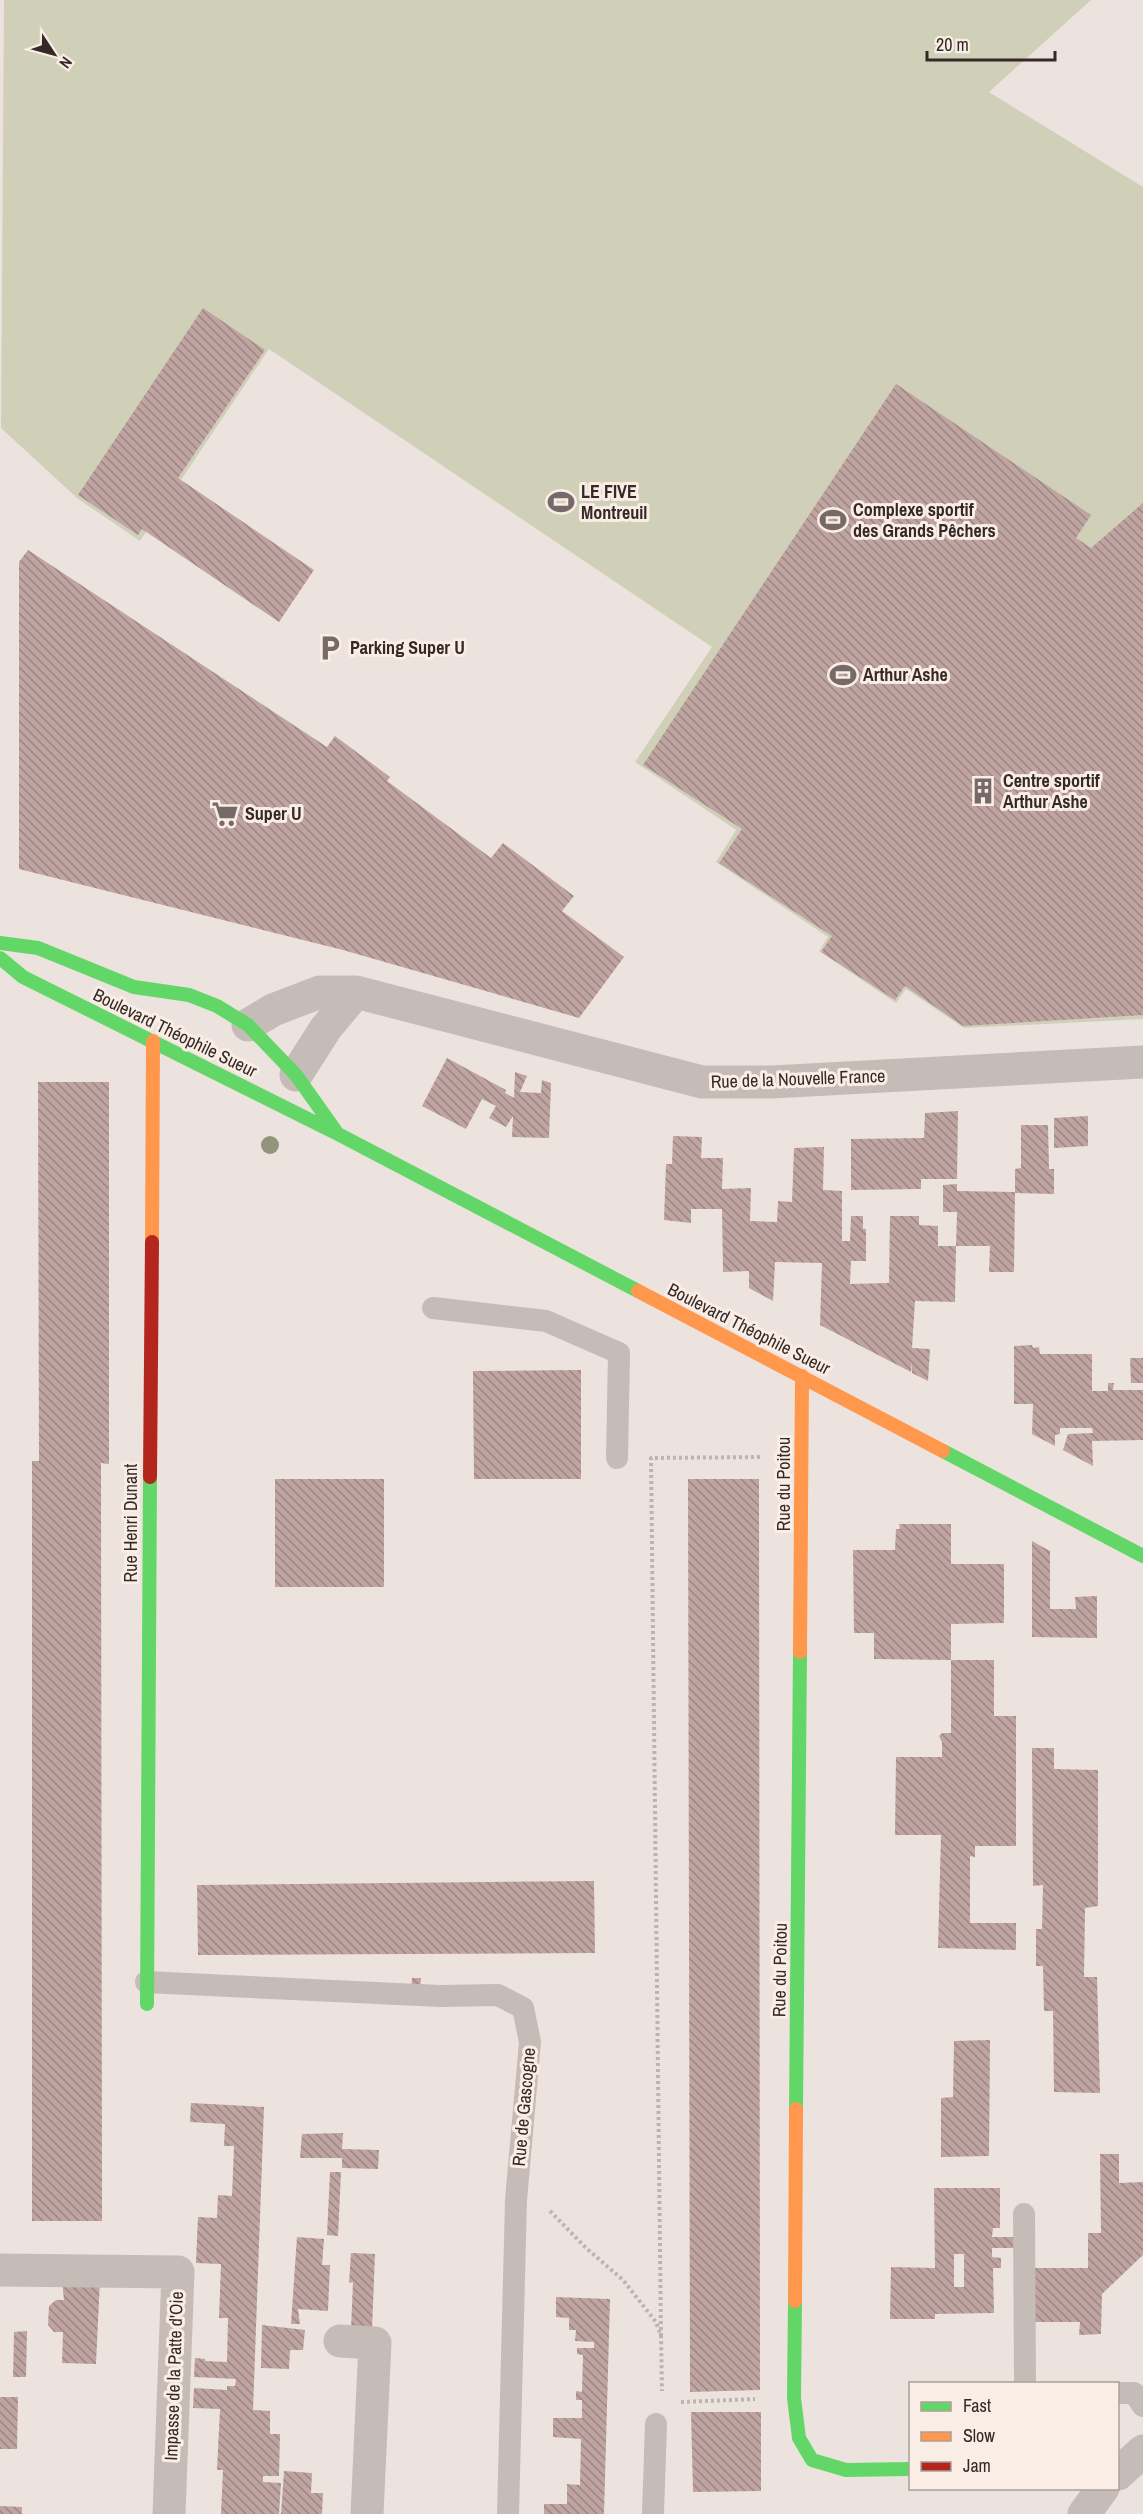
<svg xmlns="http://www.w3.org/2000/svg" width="1143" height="2514" font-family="'Archivo Narrow',sans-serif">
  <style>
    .pitch { fill: #d0d0b9 }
    .building { fill: url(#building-back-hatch); fill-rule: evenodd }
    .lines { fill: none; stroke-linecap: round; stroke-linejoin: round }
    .path { stroke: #bdb4b1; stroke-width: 4; stroke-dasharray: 3 3; stroke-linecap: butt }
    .lane { stroke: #c5bcb8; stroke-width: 22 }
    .street { stroke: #c5bcb8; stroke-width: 33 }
    .fast { stroke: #63d668; stroke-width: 14 }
    .slow { stroke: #ff974d; stroke-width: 14 }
    .jam { stroke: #b3261e; stroke-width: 14 }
    .tree { fill: #94947c }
    .labels { text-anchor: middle; stroke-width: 6; stroke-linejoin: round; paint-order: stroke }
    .poi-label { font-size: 18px; font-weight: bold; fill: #352927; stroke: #f9ede6; text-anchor: start }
    .street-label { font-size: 18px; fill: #352927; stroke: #f9ede6 }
  </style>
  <defs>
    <pattern id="building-back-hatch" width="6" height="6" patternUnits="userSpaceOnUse" patternTransform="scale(1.5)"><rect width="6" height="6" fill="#bfa4a1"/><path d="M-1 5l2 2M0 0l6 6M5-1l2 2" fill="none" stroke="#9c8683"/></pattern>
  </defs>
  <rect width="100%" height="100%" fill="#ece3df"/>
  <!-- pitch -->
  <path class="pitch" d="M4 0H1091L989 92 1143 187V1019L964 1028 906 989 896 1003 819 951 828 937 716 862 736 830 635 762 712 647 269 349 140 541 77 498 1 428Z"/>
  <!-- building -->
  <path class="building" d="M203 308 265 350 178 478 314 570 279 622 142 529 138 535 78 495Z
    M896 384 1091 515 1076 538 1091 548 1143 503V1015L963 1026 905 986 895 1000 821 952 832 936 719 863 742 829 643 765Z
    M28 550 327 747 335 736 390 777 387 781 491 858 503 843 574 896 562 911 624 957 579 1018 343 950 19 869V562Z
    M447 1058 506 1090 505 1093 514 1098 515 1072 527 1076 520 1092 541 1093 542 1080 551 1083 549 1138 512 1137 513 1116 506 1127 489 1118 496 1106 482 1099 466 1129 422 1106Z
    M38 1082H109V1464L101 1463 102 2221H32V1461H39Z
    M958 1111 957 1179H921V1189L851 1190V1139L924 1138 925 1113Z
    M1088 1116V1146L1054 1148V1118Z
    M1021 1125H1048L1049 1169H1054V1194L1015 1193V1169L1021 1168Z
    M673 1136 702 1137 701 1158H723L722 1189 751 1188 750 1221 777 1222 778 1201 792 1202 794 1148 824 1147 823 1190 842 1191V1241H850L851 1216H863V1229H866V1261H851L850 1284 889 1283 890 1216H919V1225L938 1226V1246H956L957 1212H943V1185L957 1184V1191L1015 1192 1014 1272H989L990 1246H956L955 1302 915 1301 912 1348 930 1349 928 1381 912 1373V1361L911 1372 820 1325 822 1263 775 1262 773 1301 749 1288V1271L723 1272 722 1209H691V1223L664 1220 666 1164H672Z
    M1032 1345 1033 1348 1039 1347 1040 1354H1092V1391H1108V1383H1114L1113 1390H1143V1440L1092 1441 1093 1466 1063 1450 1068 1434 1093 1433 1092 1428H1060V1434L1055 1435V1446L1032 1434 1033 1404H1014V1346Z
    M1130 1358H1143V1383H1131Z
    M581 1370V1479H474L473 1371Z
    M275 1479H384V1587H275Z
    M688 1479H759L760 2390 690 2392Z
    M899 1524H951V1564H1004V1623L951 1624V1660L874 1659V1633H854L853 1550H895L896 1529H900Z
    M1032 1541 1050 1551V1609H1076L1075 1597 1097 1596V1638L1032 1637Z
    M951 1660H994V1716H1016V1846H975V1857L970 1856V1923H1016V1950L938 1948 941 1835H895L896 1757H942V1742L939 1736 942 1733H951Z
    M1032 1748H1054V1769L1098 1770V1906L1085 1908 1084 1977H1097L1100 2093 1054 2092 1053 2011H1044L1043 1966H1036V1929H1042L1043 1885 1033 1886Z
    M594 1881 595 1953 198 1955 197 1885Z
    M412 1978H421L420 1992 411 1993Z
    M990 2040 989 2156 941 2157V2098L953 2097 954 2041Z
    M191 2103 264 2107 253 2410 270 2411V2434H280L279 2476H263V2482L281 2483 279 2514H221L223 2470H217L220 2409 193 2408 194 2388 227 2390V2386H235L236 2379 194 2377 195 2358 205 2359V2361L227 2362 228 2318H219L221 2264 196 2263 198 2217 217 2218 218 2195 232 2196 234 2146H224L225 2124 190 2122Z
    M343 2133 342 2149 379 2150 378 2169 342 2168V2158H300L302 2134Z
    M1100 2154H1119V2183L1143 2182V2255L1102 2294 1101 2334 1079 2335 1080 2322H1035L1034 2268H1088V2233H1101Z
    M330 2172H341L338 2236 327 2235Z
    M934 2188H1000V2228H993L992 2237H1017V2248H992V2257L1001 2258V2268H993L994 2313 935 2314V2319H890L891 2267 935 2268ZM954 2254H964V2287H954Z
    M297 2237 324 2239 322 2265H330L328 2311 298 2309 300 2324H291Z
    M351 2253 375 2254 372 2329H351L353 2282 349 2283Z
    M100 2280 96 2364 62 2363 63 2332H54L48 2325 49 2306 56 2300H64L62 2281Z
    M556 2297 610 2299 604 2514H544V2504H567V2484L580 2485 581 2439 553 2437V2418H582V2400H576V2391L582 2392 583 2355 577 2354V2348H594V2342L575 2341 576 2330H569V2318L556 2317Z
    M262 2325 305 2330 303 2350H290L289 2369 261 2368Z
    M27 2331 26 2377H13L14 2332Z
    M0 2397H18L17 2449H0Z
    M691 2412H761V2491L693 2492Z
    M284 2471 312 2473 311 2493H323L322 2514H281Z
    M0 2506 22 2507V2514H0Z"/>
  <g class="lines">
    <!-- path -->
    <path class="path" d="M550 2211 585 2247 623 2280 656 2322 661 2336 662 2391
      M661 2336 651 1458 763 1457
      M681 2402 755 2399"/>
    <!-- lane -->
    <path class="lane" d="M433 1308 546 1321 619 1353 617 1458
      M146 1982 440 1996 498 1995 523 2008 530 2042 516 2200 508 2514
      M1024 2214 1025 2384
      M1118 2393H1134L1143 2406
      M653 2514 656 2424"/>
    <!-- street -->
    <path class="street" d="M248 1025 273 1010 320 992H356L702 1082H772L1143 1062
      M296 1075 326 1028 356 992
      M0 2270 178 2272 169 2514
      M340 2341 375 2343 367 2514
      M1118 2474 1143 2451
      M1084 2514 1103 2488"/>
    <!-- fast -->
    <path class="fast" d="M0 943 38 948 134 987 189 995 217 1006 248 1025 296 1075 335 1130
      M0 958 23 977 338 1134 638 1291
      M943 1451 1143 1556
      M147 2004 150 1477
      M796 2109 800 1652
      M795 2301 794 2398 799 2438 812 2460 846 2470 910 2469"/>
    <!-- slow -->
    <path class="slow" d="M152 1242 153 1041
      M638 1291 943 1451
      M800 1652 802 1376
      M795 2301 796 2109"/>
    <!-- jam -->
    <path class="jam" d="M150 1477 152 1242"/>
  </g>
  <!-- trees -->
  <circle class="tree" cx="270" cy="1145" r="9"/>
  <!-- icons -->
  <defs>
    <g id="stadium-bare" transform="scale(2.07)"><path d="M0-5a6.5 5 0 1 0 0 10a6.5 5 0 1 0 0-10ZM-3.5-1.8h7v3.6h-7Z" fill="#756a67" stroke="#f9ede6" stroke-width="2.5" paint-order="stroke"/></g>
    <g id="parking-bare" transform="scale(2.07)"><path d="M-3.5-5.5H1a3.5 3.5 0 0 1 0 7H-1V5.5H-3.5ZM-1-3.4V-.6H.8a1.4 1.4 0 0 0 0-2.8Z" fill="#756a67" stroke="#f9ede6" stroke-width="2.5" paint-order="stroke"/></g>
    <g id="building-bare" transform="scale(2.07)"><path d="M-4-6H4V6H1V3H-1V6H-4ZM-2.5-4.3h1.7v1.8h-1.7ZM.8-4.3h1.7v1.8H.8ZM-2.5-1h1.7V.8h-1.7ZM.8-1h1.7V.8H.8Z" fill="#756a67" stroke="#f9ede6" stroke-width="2.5" paint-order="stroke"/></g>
    <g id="supermarket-bare" transform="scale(2.07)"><path d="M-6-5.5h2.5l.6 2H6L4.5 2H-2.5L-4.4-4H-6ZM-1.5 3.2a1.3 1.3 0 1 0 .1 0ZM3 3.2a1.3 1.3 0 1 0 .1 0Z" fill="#756a67" stroke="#f9ede6" stroke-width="2.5" paint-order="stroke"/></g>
  </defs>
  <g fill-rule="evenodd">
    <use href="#stadium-bare" x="561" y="502"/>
    <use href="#stadium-bare" x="833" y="520"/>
    <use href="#parking-bare" x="330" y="648"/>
    <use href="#stadium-bare" x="843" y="675"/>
    <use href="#building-bare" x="983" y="791"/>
    <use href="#supermarket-bare" x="225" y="814"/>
  </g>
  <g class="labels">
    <!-- poi labels -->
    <g class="poi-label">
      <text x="581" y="498">LE FIVE<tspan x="581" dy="21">Montreuil</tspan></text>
      <text x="853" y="516">Complexe sportif<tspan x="853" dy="21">des Grands Pêchers</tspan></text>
      <text x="350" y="654">Parking Super U</text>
      <text x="863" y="681">Arthur Ashe</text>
      <text x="1003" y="787">Centre sportif<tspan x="1003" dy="21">Arthur Ashe</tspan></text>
      <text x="245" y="820">Super U</text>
    </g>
    <!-- street labels -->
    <g class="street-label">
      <text transform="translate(175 1033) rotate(26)" y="6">Boulevard Théophile Sueur</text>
      <text transform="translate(798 1079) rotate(-2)" y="6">Rue de la Nouvelle France</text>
      <text transform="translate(749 1329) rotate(27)" y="6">Boulevard Théophile Sueur</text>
      <text transform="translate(784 1484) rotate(-90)" y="6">Rue du Poitou</text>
      <text transform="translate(131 1523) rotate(-90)" y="6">Rue Henri Dunant</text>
      <text transform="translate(780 1970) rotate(-89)" y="6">Rue du Poitou</text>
      <text transform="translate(524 2107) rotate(-85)" y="6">Rue de Gascogne</text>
      <text transform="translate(174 2376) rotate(-88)" y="6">Impasse de la Patte d'Oie</text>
    </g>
  </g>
  <!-- legend -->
  <rect x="909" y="2382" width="210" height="108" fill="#f9ede6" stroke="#ab9f9a" stroke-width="1.5"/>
  <rect x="921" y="2402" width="30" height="9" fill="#63d668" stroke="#ab9f9a" stroke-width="1.5"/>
  <text x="963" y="2412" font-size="18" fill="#352927">Fast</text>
  <rect x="921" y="2432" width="30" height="9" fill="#ff974d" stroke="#ab9f9a" stroke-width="1.5"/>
  <text x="963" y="2442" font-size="18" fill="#352927">Slow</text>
  <rect x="921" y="2462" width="30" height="9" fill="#b3261e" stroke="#ab9f9a" stroke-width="1.5"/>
  <text x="963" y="2472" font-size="18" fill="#352927">Jam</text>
  <!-- north arrow -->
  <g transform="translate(54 54) rotate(126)" stroke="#f9ede6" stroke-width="4.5" paint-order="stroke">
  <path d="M0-4.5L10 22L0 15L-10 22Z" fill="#352927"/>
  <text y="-9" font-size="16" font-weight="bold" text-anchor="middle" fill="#352927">N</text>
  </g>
  <!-- scale -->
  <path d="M927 51v9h128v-9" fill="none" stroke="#352927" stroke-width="3"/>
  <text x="936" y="51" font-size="18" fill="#352927" stroke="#f9ede6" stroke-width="4.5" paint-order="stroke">20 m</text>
</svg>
